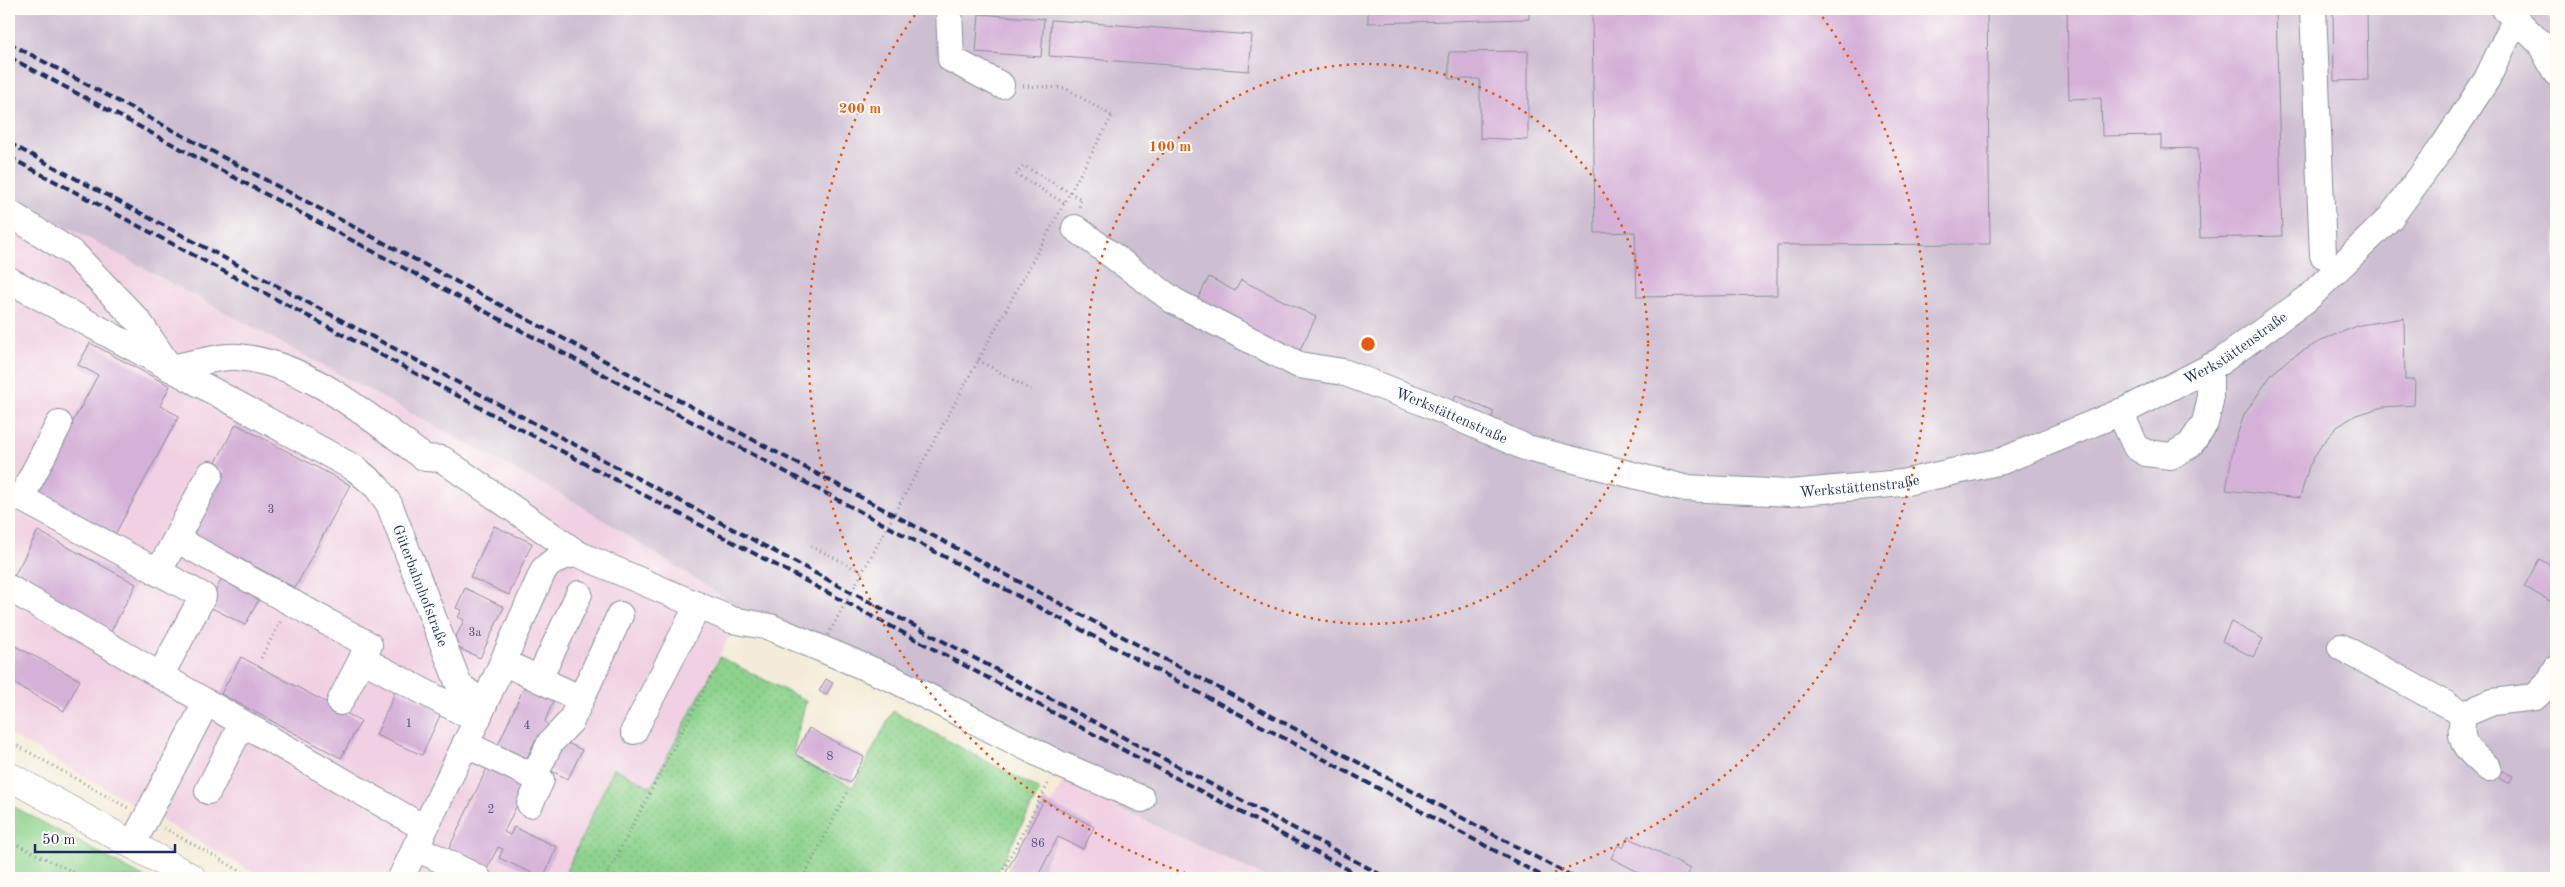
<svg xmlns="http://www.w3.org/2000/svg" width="2565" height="887" font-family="'Old Standard TT',serif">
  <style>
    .built { fill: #f1d0e3 }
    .railway { fill: #cebed1 }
    .green { fill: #8ed38d; stroke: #548176 }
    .garden { fill: url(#garden-dots); stroke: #548176 }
    .building { fill: #d5b1d8 }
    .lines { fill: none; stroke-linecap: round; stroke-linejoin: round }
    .minor-casing { stroke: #888e9b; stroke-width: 28 }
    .major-casing { stroke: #888e9b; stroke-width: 29 }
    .path { stroke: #888e9b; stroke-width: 3; stroke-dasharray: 1 4; stroke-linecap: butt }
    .minor { stroke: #fff; stroke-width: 26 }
    .major { stroke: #fff; stroke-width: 28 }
    .rail { stroke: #1b2f5e; stroke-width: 4; stroke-dasharray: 8 4; stroke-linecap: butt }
    .path-bridge { stroke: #888e9b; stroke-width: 3; stroke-dasharray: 1 4; stroke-linecap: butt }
    .ring { fill: none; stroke: #e8590c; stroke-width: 2.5; stroke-dasharray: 2.5 5 }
    .labels { text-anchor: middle; stroke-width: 4; stroke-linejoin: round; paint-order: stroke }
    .number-label { font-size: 12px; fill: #4a507c }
    .street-label { font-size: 15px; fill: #1b2f5e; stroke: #fdfcf7 }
    .centre { fill: #e8590c; stroke: #fdfcf7; stroke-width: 2.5 }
    .ring-label { font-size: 15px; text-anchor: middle; font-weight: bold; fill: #e8590c; stroke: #fdfcf7; stroke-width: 4; stroke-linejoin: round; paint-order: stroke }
  </style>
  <defs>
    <pattern id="garden-dots" width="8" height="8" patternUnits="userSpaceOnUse" patternTransform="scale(1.25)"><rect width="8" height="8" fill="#8ed38d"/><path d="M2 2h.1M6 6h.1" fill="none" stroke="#7ab57c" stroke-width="1.8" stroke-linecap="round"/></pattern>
  </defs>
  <rect width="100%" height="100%" fill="#fdfcf7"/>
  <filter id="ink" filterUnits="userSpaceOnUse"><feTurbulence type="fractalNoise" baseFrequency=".02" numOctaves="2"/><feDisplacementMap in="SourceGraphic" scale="10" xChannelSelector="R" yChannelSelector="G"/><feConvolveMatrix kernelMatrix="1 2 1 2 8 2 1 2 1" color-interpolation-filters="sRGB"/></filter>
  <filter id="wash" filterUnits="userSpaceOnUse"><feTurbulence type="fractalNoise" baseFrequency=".0096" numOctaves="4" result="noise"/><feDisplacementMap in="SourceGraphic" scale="20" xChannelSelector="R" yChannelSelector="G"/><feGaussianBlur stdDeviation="1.12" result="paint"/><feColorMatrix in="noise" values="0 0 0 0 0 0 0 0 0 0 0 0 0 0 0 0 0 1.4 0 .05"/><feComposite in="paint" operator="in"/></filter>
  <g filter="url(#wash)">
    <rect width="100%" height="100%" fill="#f4ecd8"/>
    <!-- built -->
    <path class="built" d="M9 195 580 505 743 610 651 787 613 769 563 878H263L9 734Z
      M1063 782 1267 878H1012Z"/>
    <!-- railway -->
    <path class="railway" d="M9 9H2537L2556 23V878H1267L1063 782 1061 765 770 627 580 505 9 195Z"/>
    <!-- green -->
    <path class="green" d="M9 804 145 878H9Z"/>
    <!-- garden -->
    <path class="garden" d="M720 657 806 701 792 756 853 787 893 711 1040 790 994 878H563L614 768 651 787Z"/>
    <g id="blocks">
      <!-- building -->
      <path class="building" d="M1368 9H1529V19L1368 23Z
        M1592 9H1987L1990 244 1777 245V295L1637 297 1635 232 1595 233Z
        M2067 9H2276L2282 236 2200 238 2198 148 2161 149V135L2102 136 2101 98 2069 99Z
        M2333 9H2367L2368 80 2334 81Z
        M979 14 1044 19 1041 57 976 52Z
        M1051 20 1252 35 1249 71 1049 56Z
        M1528 51V140L1480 138V79H1449V52Z
        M1209 277 1235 291 1241 280 1316 317 1297 356 1195 304Z
        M2404 318 2405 380H2415L2414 405 2383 407 2356 415 2337 427 2322 444 2309 466 2300 498 2226 490 2234 444 2244 415 2271 375 2289 359 2324 339 2360 325Z
        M90 343 170 386 160 406 179 416 112 540 32 498 98 375 78 365Z
        M1456 395 1494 412 1488 426 1450 409Z
        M236 424 350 485 295 588 192 533 225 472 214 466Z
        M494 526 532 543 509 595 470 577Z
        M38 531 136 584 109 635 11 582Z
        M2539 559 2556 568V604L2524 587Z
        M224 574 262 594 245 625 208 606Z
        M465 588 504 607 480 658 452 645 464 620 458 617 462 610 456 608Z
        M2231 622 2263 639 2253 657 2222 641Z
        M9 643 80 680 64 711 9 681Z
        M241 657 361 721 341 758 221 694Z
        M826 679 833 683 826 695 819 691Z
        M525 685 554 700 545 721 550 729 546 737 535 741 527 758 498 745Z
        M396 690 442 711 422 755 376 735Z
        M809 728 864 757 850 783 795 754Z
        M561 740 582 750 568 779 547 769Z
        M487 768 526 786 504 832 510 835 514 827 557 847 543 878 499 858 503 849 498 847 485 873 446 855Z
        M2500 770 2513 776 2509 784 2497 777Z
        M1044 800 1094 827 1083 849 1058 837 1037 878H1003Z
        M1628 837 1690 869 1685 878H1650L1611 858 1618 845 1623 848Z"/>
    </g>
  </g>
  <g filter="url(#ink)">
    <use href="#blocks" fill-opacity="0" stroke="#888e9b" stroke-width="1"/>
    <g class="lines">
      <!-- minor casing -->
      <g class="minor-casing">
        <g id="minor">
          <path d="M949 9 951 59 1001 85"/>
          <path d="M2313 9 2323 255"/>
          <path d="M2505 9 2540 43 2556 73"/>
          <path d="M9 213 74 254 139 322 170 368C188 365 223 355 238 357 310 364 368 417 425 458L442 459 578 554 732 620 770 627 893 679 1061 765 1142 799"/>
          <path id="s1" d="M1075 228 1174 301 1299 365 1343 372 1425 403 1527 448 1684 488 1790 493 1902 483 2002 461 2128 409 2220 362 2307 299 2390 218 2444 145 2487 79 2516 18"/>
          <path id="s2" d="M9 280 356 469 377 487 389 504 459 685 484 704"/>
          <path d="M2120 412 2136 447 2146 453 2171 456 2190 445 2205 423 2210 402V367"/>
          <path d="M59 424 21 498 203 596 160 676"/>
          <path d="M176 539 369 645 340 702"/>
          <path d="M158 573 210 474"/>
          <path d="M9 588 424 828"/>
          <path d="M2341 647 2464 714 2493 702 2535 697 2548 684 2556 669"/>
          <path d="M362 659 477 720"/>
          <path d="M503 662 581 699 620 615"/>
          <path d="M539 679 579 594"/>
          <path d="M2464 714C2456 743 2468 750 2488 768"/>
          <path d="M634 731 698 605"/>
          <path d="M465 744 541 780 530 804"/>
          <path d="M534 777 550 743 571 721 581 699"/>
          <path d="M208 791 242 724"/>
          <path d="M132 845 206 703"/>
          <path d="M415 847 478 878"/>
          <path d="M401 878 477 720 544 569C555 559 564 555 578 554"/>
        </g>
      </g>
      <!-- major casing -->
      <g class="major-casing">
        <path id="major" d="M9 776 192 878"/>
      </g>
      <!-- path -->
      <path class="path" d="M1023 86 1065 88 1112 116
        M1064 203 1016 174 1024 166 1081 199 1079 208
        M978 360 1033 391
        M811 546 862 572
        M261 658 281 621
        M9 741 128 808
        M164 828 253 878
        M9 841 86 878
        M605 878 714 671
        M803 878 847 793
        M999 878 1048 784"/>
      <!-- minor -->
      <use href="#minor" class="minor"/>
      <!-- major -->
      <use href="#major" class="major"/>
      <!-- rail -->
      <path class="rail" d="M9 43 1575 878
        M9 57 1546 878
        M9 143 1387 878
        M9 157 1364 878"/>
      <!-- path-bridge -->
      <path class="path-bridge" d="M828 635 1112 116"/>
    </g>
  </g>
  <!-- distance rings -->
  <g class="ring">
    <circle cx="1368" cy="344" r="280"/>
    <path d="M1200 878A560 560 0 0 1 918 11M1818 11A560 560 0 0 1 1536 878"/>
  </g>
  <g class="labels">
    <!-- number labels -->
    <g class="number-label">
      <text x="271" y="513">3</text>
      <text x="475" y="636">3a</text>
      <text x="409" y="727">1</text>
      <text x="527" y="729">4</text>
      <text x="830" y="760">8</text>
      <text x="491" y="813">2</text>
      <text x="1038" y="847">86</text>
    </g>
    <!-- street labels -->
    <g class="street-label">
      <text dy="5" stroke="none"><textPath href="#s1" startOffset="1250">Werkstättenstraße</textPath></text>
      <text dy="5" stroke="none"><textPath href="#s1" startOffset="425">Werkstättenstraße</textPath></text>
      <text dy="5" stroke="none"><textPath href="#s1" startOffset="845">Werkstättenstraße</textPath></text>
      <text dy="5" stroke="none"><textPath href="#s2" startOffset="531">Güterbahnhofstraße</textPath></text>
    </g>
  </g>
  <circle cx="1368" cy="344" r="8" class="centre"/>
  <g class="ring-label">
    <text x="860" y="113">200 m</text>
    <text x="1170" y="151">100 m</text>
  </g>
  <!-- margin -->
  <rect width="2565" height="887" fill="none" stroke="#fdfcf7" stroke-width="30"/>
  <!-- scale -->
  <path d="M35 844v8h140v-8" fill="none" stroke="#1b2f5e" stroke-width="2.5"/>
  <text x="42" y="844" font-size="15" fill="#1b2f5e" stroke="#fdfcf7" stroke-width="4" paint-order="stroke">50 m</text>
</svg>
